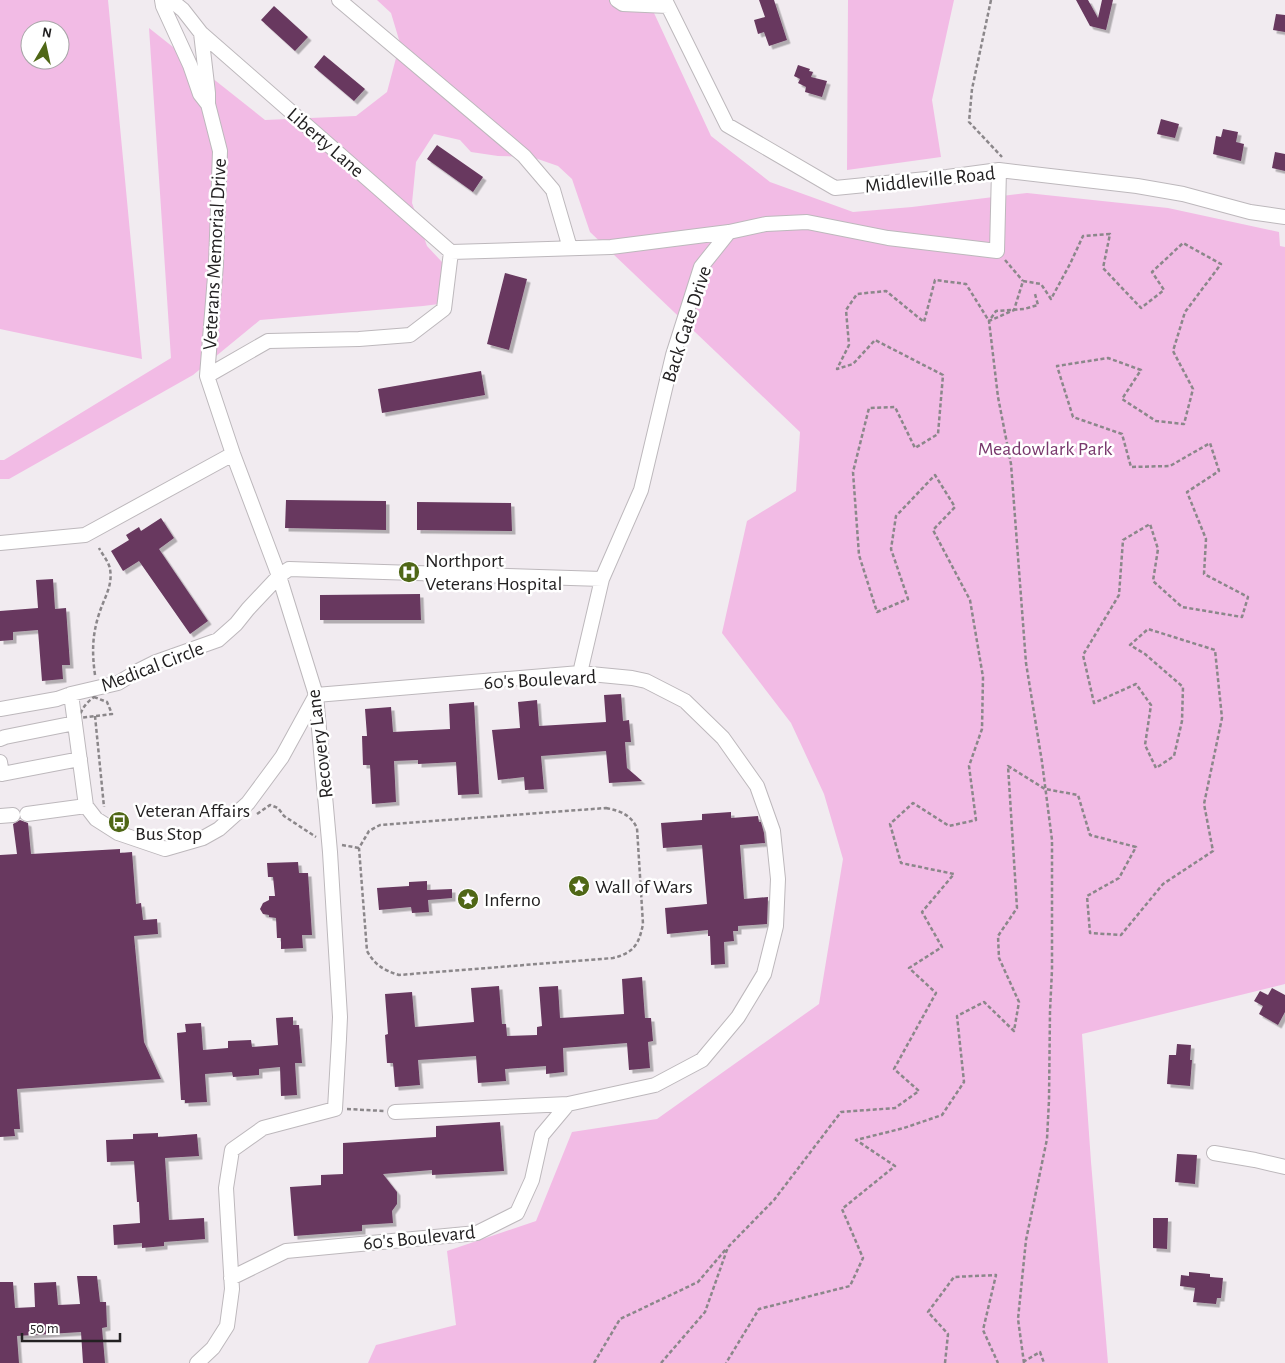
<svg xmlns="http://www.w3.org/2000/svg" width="1285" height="1363" font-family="'Alegreya Sans',sans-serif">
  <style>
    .green { fill: #f2bbe5; fill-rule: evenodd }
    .building { fill: #67385e; filter: url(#shadow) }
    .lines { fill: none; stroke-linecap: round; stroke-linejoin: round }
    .minor-casing { stroke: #bdb8bc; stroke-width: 16 }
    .path { stroke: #8b878a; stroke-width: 2.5; stroke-dasharray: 4 2.5; stroke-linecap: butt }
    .minor { stroke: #fff; stroke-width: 14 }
    .labels { text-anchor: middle; stroke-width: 5; stroke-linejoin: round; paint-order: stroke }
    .street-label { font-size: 20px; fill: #232122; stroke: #fff }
    .park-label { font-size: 20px; fill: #79386d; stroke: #fff }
    .poi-label { font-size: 20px; fill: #232122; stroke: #fff; text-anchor: start }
  </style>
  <defs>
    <filter id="shadow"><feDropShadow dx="3.5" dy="3.5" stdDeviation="0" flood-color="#0004"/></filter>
  </defs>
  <rect width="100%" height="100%" fill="#f1ebf0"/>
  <!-- green -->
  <path class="green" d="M0 0H108L142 359 0 329ZM30 30H60V60H30Z
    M377 0H648L711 136 770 182 853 212 912 207 1027 193 1168 208 1279 232 1280 246 1285 247V984L1082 1034 1091 1162 1108 1363H368L376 1345 456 1325 447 1251 536 1221 572 1132 657 1119 819 1004 843 859 824 794 791 723 722 633 747 521 796 491 800 432 590 232 572 179 558 166 532 157 498 156 471 152 460 140 434 134 416 162 412 203 427 246 442 262 452 285 439 304 423 306 260 320 193 375 9 479H0V460H4L171 358 149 28 265 120 356 116 387 92 400 43 391 13Z
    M848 0H954L932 100 941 157 847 170Z"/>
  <!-- building -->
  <path class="building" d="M759 0H774L787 40 769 46 764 32 758 34 754 20 765 17Z
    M1076 0H1088L1098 18 1102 0H1113L1106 30 1090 26Z
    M274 6 308 37 295 51 261 20Z
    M1276 14 1285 15V32L1273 30Z
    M324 55 365 89 354 101 314 67Z
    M798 65 810 69 809 71 813 72 811 77 827 81 822 97 805 92 806 87 798 83 800 79 794 76Z
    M1161 119 1179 124 1175 138 1157 134Z
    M1223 129 1238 132 1236 142 1244 144 1241 161 1213 154 1216 136 1221 137Z
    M437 145 483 177 473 192 427 159Z
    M1275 152 1285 154V171L1272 168Z
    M505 273 527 279 509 350 487 344Z
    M481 371 485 395 382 413 378 389Z
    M286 500 386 501V530L285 528Z
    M417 502 511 503 512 531 417 530Z
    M161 518 174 538 159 549 208 621 190 634 139 561 123 571 111 551 129 540 126 535 139 527 141 531Z
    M53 579 55 609 66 608 70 665H62L63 679 42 681 38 630 13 632V640L0 641V611L38 608 36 580Z
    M420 594 421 620H320V595Z
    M621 694 623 721 629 720 631 742H625L627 768 642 781 609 783 606 751 541 756 544 789 525 790 524 777 498 780 492 730 520 728 518 702 537 700 539 726 606 722 604 695Z
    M474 702 479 794 458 795 456 762 418 764V760L394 761 396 802 372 804 370 765H363L362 736H367L365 709 391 707 393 732 450 729 449 704Z
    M731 812V818L758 816 759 822H761L764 833 765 843 740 845 744 899 768 897 767 924 738 926V931H733L734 941 724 942 725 964 711 965 710 936H708V930L667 934 665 908 707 904 702 845 663 848 661 823 702 820V814Z
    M20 820 28 823 31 854 120 849V853L132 852 136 904 141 903 143 920 157 919 158 934 134 936 144 1042 161 1079 17 1089 20 1129H14L15 1136 0 1137V855L17 854 13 824Z
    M298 862 299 873H308L312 935H302L303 948 281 949V938H277L276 918 269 917V915L263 914 260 909 263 903 269 900V896H275L273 877H268L267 863Z
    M427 881V890L452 889V898L428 900 429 912 412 913 411 907 379 910 377 888 409 886V882Z
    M642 977 645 1018H651L653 1041 648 1042 650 1068 629 1070 627 1043 563 1048 564 1072 546 1074V1066L505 1069 506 1081 478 1083 476 1056 418 1060 420 1085 395 1087 393 1063H387L385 1035 388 1034 385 994 412 992 415 1027 474 1022 471 988 499 986 502 1024H506L507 1036 537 1035V1027L542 1026 539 987 558 986 560 1018 624 1014 622 979Z
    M1272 988 1285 995V1012L1278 1025 1259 1014 1263 1006 1254 1001 1260 991 1268 995Z
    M293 1017V1025H299L302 1063H295L297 1095 281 1096 280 1067 259 1069V1075L233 1077 232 1072 205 1074 207 1102 185 1103V1100H181L177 1033 186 1032 185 1024 201 1023 203 1050 228 1048V1041L251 1040 252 1047 278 1045 276 1018Z
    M1177 1044 1191 1045 1190 1060H1192L1190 1086 1167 1084 1169 1055H1176Z
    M500 1122 504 1171 432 1175V1170L383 1174 397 1192V1204L392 1211 393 1223 362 1225V1231L294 1236 290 1187 321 1185V1175L343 1174V1143L436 1137V1126Z
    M158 1133V1137L197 1134 199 1156 165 1158 169 1220 204 1218 205 1239 164 1242V1246L142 1248V1243L114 1245 113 1225 140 1223 139 1202H137L134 1161 107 1162 106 1140 133 1139V1134Z
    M1177 1154 1197 1155 1195 1184 1175 1182Z
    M1153 1218H1168L1167 1249 1153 1248Z
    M1189 1272 1210 1274V1277L1223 1278 1221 1298H1217L1216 1304 1193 1302 1195 1288 1180 1286 1181 1275 1189 1276Z
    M77 1276H97L100 1302H106L107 1327 102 1328 105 1363H83L81 1332 17 1336 19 1363H0V1282H13L15 1308 35 1307 34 1283 56 1282 58 1305 80 1304Z"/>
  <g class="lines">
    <!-- minor casing -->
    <g class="minor-casing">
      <path id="minor" d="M162 0 163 6 190 65 200 94 207 103
        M171 0 183 10 201 33 208 93V104L220 151 216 264 207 376 233 454 279 576 316 695 330 852 340 1017 339 1039 335 1109 263 1128 232 1150 226 1188 232 1289 227 1326 213 1348 197 1363
        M339 0 524 156 553 190 570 248
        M617 0 623 4 668 6
        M665 0 727 125 835 188 947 177 999 170 1137 186 1183 194 1250 212 1285 217
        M201 33 451 252 444 309 410 335 359 339 268 341 207 376
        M451 252 611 247 729 232 766 224 807 222 888 238 997 251 999 170
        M0 543 85 535 233 454
        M580 673 602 579 641 490 673 355 701 267 729 232
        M71 694 86 806 96 819 118 833 165 849 203 838 219 829 248 803 282 757 316 695
        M0 709 57 699 71 694 118 683 138 671 156 662 218 640 236 624 248 609 279 576 289 569 602 579
        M0 739 5 737 75 723
        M0 762 2 774 80 759
        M27 814 86 806
        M0 816 13 815
        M395 1112 568 1104
        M1214 1153 1255 1160 1285 1167
        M231 1278 286 1251 477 1233 517 1213 532 1180 542 1135 568 1104 655 1085 702 1060 738 1017 764 974 776 926 778 879 773 831 757 786 723 738 685 701 646 681 632 678 580 673 316 695"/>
    </g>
    <!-- path -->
    <path class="path" d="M991 0 972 89 969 122 1002 157
      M1005 260 1023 281
      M95 675C92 653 92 636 99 614 104 598 113 586 110 569 109 562 102 554 99 548
      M94 697 107 702 112 714 79 718C82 708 86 703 94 697Z
      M95 716 104 807
      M606 808C620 811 630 814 637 828L643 924C639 944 634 953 613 958L399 975C383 970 375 965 367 951L359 848 369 831 380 825Z
      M257 814 270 805 278 808 284 816 316 837
      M342 845 359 848
      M347 1109 384 1111
      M1023 1362 1040 1352 1044 1363
      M594 1363 620 1319 698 1282 726 1249
      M661 1363 705 1312 728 1247 774 1200 841 1112 895 1108 919 1091 894 1069 936 993 909 968 942 947 922 912 954 874 901 863 890 824 913 803 949 826 976 820 969 766 982 729 983 677 970 600 933 530 955 507 935 475 896 516 891 549 908 599 877 612 859 555 853 472 869 408 895 407 915 448 938 434 943 375 875 340 853 364 837 369 849 345 846 310 857 294 886 291 924 322 935 280 966 284 989 321 1014 310 1023 281 1041 284 1051 299 1070 264 1083 236 1110 234 1103 268 1141 308 1164 290 1152 272 1183 243 1221 264 1185 312 1173 351 1193 389 1184 424 1156 421 1122 399 1141 370 1108 358 1057 366 1073 417 1122 434 1131 467 1170 466 1210 443 1219 471 1187 492 1206 539 1204 574 1248 597 1242 617 1182 607 1153 581 1158 549 1150 524 1123 540 1119 595 1083 655 1094 703 1136 684 1151 705 1145 745 1156 768 1174 756 1182 721 1183 687 1145 654 1130 645 1148 629 1215 650 1222 718 1204 804 1213 851 1163 884 1121 935 1090 933 1087 896 1119 878 1136 847 1090 835 1078 795 1045 789 1008 766 1017 908 998 936 999 958 1019 1002 1014 1031 984 1002 957 1016 964 1082 942 1115 904 1128 856 1140 895 1166 842 1209 863 1258 850 1286 759 1309 726 1363
      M945 1363 948 1334 928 1312 954 1277 996 1275 983 1330 998 1363
      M1024 1363 1018 1319 1026 1240 1047 1139 1049 1100 1050 1011 1052 970V840L1042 762 1026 663 1011 464 998 397 989 321 996 311 1024 309 1038 305 1035 294"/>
    <!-- minor -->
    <use href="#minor" class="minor"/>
  </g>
  <!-- icons -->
  <defs>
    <g id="hospital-disc" transform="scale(1.125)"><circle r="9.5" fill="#4f6716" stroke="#fff"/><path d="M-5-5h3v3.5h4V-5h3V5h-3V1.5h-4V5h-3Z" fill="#fff"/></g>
    <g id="bus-disc" transform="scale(1.125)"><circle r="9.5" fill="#4f6716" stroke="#fff"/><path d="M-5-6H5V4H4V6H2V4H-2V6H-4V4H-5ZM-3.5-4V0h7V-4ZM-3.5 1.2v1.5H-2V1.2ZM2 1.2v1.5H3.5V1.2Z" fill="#fff"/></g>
    <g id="sight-disc" transform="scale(1.125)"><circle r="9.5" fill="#4f6716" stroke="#fff"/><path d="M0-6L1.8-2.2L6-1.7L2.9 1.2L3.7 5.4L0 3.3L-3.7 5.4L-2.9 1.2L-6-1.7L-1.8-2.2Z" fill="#fff"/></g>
  </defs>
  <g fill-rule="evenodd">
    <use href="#hospital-disc" x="409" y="572"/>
    <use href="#bus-disc" x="119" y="822"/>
    <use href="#sight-disc" x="579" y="886"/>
    <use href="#sight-disc" x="468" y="899"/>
  </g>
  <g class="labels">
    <!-- street labels -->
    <g class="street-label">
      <text transform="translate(326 142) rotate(41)" y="7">Liberty Lane</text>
      <text transform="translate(930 179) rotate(-6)" y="7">Middleville Road</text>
      <text transform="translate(214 254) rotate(-87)" y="7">Veterans Memorial Drive</text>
      <text transform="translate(686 324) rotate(-72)" y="7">Back Gate Drive</text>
      <text transform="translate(152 666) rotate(-21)" y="7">Medical Circle</text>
      <text transform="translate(540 679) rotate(-3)" y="7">60's Boulevard</text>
      <text transform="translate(319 744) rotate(-97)" y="7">Recovery Lane</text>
      <text transform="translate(419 1237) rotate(-6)" y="7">60's Boulevard</text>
    </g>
    <!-- park labels -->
    <g class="park-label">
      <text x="1045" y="455">Meadowlark Park</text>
    </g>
    <!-- poi labels -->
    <g class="poi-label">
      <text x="425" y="567">Northport<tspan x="425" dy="23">Veterans Hospital</tspan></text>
      <text x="135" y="817">Veteran Affairs<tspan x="135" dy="23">Bus Stop</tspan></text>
      <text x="595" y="893">Wall of Wars</text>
      <text x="484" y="906">Inferno</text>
    </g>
  </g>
  <!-- north arrow -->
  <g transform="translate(45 45) rotate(9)"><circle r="24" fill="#ffffff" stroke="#a7a6a7"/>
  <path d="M0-4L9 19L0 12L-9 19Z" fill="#4f6716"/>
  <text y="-8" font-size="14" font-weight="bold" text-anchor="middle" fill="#232122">N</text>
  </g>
  <!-- scale -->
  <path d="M22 1333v8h98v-8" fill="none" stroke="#232122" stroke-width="2.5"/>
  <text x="30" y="1333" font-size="15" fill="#232122" stroke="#ffffff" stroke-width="4" paint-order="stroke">50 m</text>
</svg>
